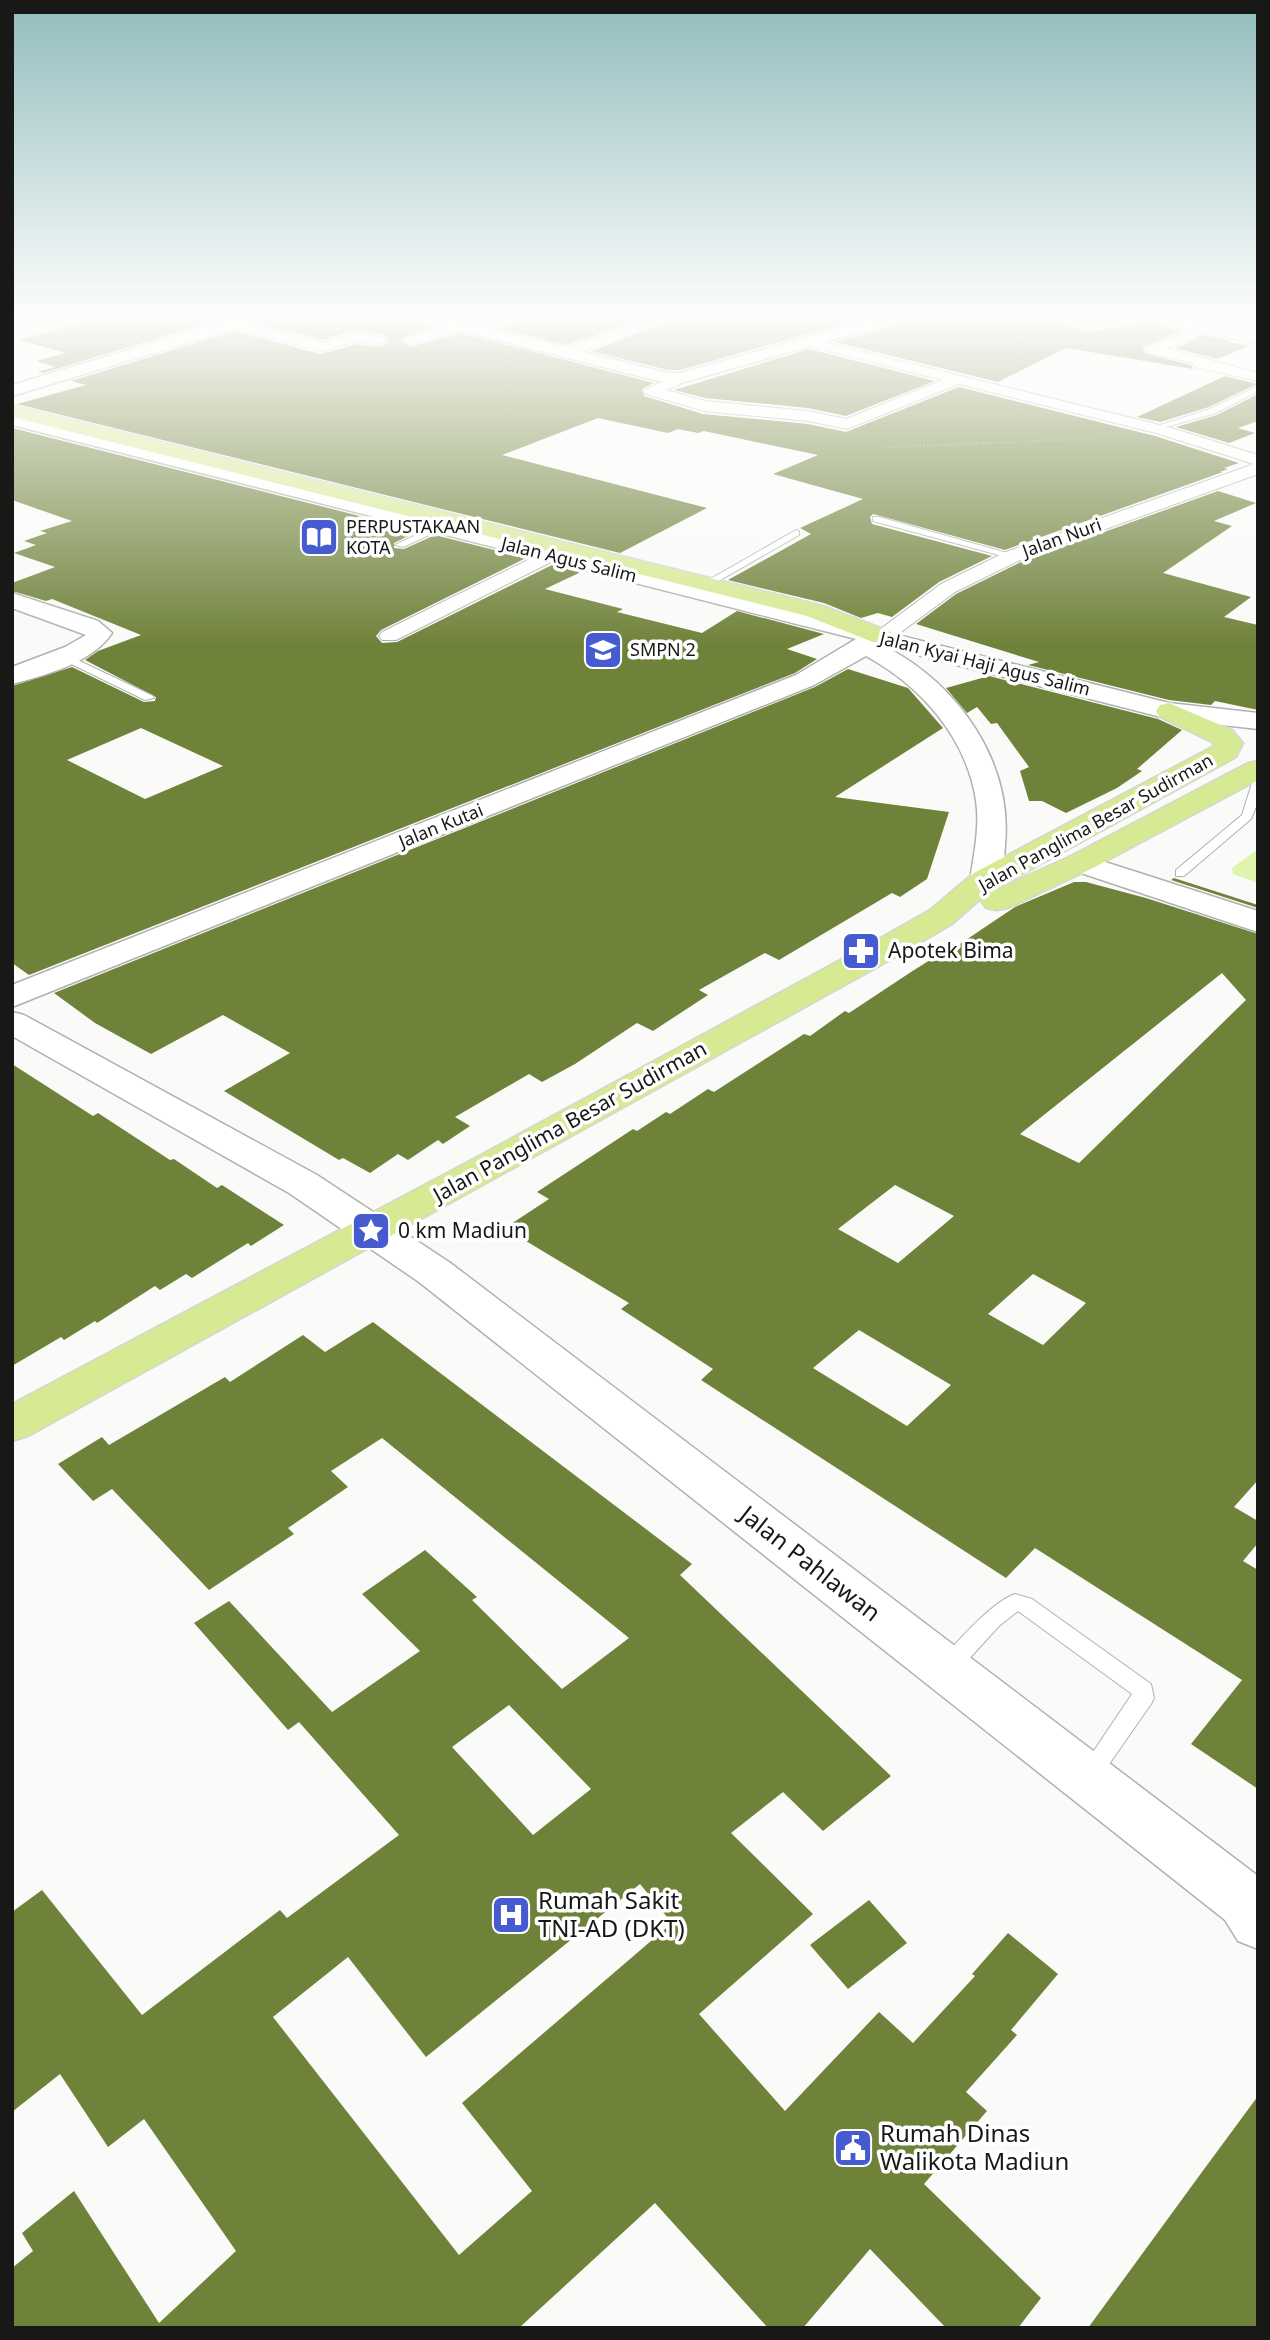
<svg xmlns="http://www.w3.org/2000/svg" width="1270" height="2340" font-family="'Noto Sans',sans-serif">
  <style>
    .green { fill: #e0f5ac }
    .building { fill: #6f823a; fill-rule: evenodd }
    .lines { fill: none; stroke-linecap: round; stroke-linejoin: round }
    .lane-casing { stroke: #b0b1ae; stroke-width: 2 }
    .street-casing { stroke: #b0b1ae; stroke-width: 2 }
    .secondary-casing { stroke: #b0b1ae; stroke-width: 3 }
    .primary-casing { stroke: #d5d6d5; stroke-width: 3 }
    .path { stroke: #9fa09d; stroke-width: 2; stroke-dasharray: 1 2.5; stroke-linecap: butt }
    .lane { fill: #fff; fill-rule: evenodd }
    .street { fill: #fff; fill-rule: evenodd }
    .secondary { fill: #fff; fill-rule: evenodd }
    .primary { fill: #d6e993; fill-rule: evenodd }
    .labels { text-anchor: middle; stroke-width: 7; stroke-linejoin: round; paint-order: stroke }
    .far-poi-label { font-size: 18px; fill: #181917; stroke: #fff; text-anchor: start }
    .far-street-label { font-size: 18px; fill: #181917; stroke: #fff }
    .poi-label { font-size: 21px; fill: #181917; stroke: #fff; text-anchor: start }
    .street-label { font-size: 21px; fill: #181917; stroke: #fff }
    .near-street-label { font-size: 24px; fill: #181917; stroke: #fff }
    .near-poi-label { font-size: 24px; fill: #181917; stroke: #fff; text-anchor: start }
  </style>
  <rect width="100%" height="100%" fill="#fafbf8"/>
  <!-- green -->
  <path class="green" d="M1258 849V883L1233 874 1232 868Z"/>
  <!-- building -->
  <path class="building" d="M102 318H225L43 373 38 372 55 367 36 361 66 353 19 340Z
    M263 318H418L421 324 435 327 405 337 402 342 411 347 460 333 654 383 642 389 644 396 703 414 808 424 846 432 959 387 1155 436 1239 463 1224 468 1228 469 1220 472H1223L1005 550 873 514 870 517 872 524 992 556 939 582 892 617 878 613 861 618 824 603 728 580 811 534 800 528 863 499 773 474 818 455 704 431 698 433 678 429 668 433 598 418 502 455 707 508 620 553 17 404 86 385 71 381 235 331 321 354 357 344 380 347 389 342 384 335 357 330 322 340 259 324Z
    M528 318H648L566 345 502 329Z
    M680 318H864L680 370H668L591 351Z
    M903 318H1047L1085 332 1133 325 1143 318H1148L1157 325 1184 330 1143 347 1144 353 1191 365 1193 369 1066 348 998 382 835 342 900 324Z
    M1200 334 1231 341 1228 342 1249 346 1217 359 1175 348 1198 339Z
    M809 349 935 381 846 416 808 408 705 398 674 390Z
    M1225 376 1257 384 1209 407 1160 422 1137 417Z
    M1258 394V421L1238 428 1255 433 1229 443 1176 427 1217 415Z
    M12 428 419 531 394 543V548L404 549 435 535 526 558 381 630 376 636 382 643 397 642 552 565 581 572 545 589 623 609 617 612 702 633 737 611 824 634 787 649 817 659 795 673 29 975 12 963V686L72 667 144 702 155 701 156 697 85 660 98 651 141 635 52 599 46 601 12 591V583L55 567 14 553 36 545 24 541 47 533 40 531 72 521 12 500ZM141 728 223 766 145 799 67 760Z
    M1218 491 1256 503 1214 521 1232 526 1163 573 1251 597 1224 617 1258 625V710L1215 701 1211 705 1169 700 1028 665 1039 662 916 624 956 594 1021 562Z
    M848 669 908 688 943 728 835 797 949 812 927 879 900 897 892 893 779 960 765 953 699 990 708 995 653 1031 637 1023 575 1064 542 1082 529 1074 455 1117 470 1126 443 1144 438 1140 408 1160 398 1154 370 1173 343 1158 339 1160 224 1091 290 1053 223 1015 151 1054 95 1023 54 993 815 687Z
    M989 676 1158 719 1182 730 1137 769 1142 771 1117 788 1066 813 1042 801H1029L1020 771 1029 767 997 723 991 724 977 707 967 713 946 688Z
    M1174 878 1258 905V908L1171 880Z
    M1074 882H1086L1146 898 1258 934V1480L1234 1507 1258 1521V1543L1243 1561 1258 1570V1789L1191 1744 1242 1680 1035 1548 1006 1578 701 1380 713 1369 621 1309 629 1303 521 1238 526 1234 511 1224 549 1199 537 1192 633 1129 637 1131 666 1112 670 1114 708 1089 714 1092 804 1034 810 1036 845 1011 849 1013 911 972 938 955 942 956 1015 907ZM1222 973 1246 1000 1079 1163 1020 1134ZM895 1185 954 1216 898 1263 838 1229ZM1033 1274 1086 1303 1043 1345 988 1314ZM859 1330 951 1385 907 1426 813 1368Z
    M12 1064 93 1116 98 1113 170 1160 174 1159 217 1188 222 1185 284 1225 251 1246 248 1243 192 1278 186 1274 160 1290 155 1286 97 1323 95 1321 64 1340 61 1337 12 1366Z
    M373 1322 692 1564 680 1575 891 1776 823 1831 783 1792 731 1833 813 1914 699 2014 785 2111 879 2012 913 2043 975 1976 972 1974 1008 1933 1058 1974 1011 2030 1017 2035 966 2092 987 2111 924 2184 1041 2298 1018 2328H946L870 2249 803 2328H768L655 2203 519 2328H12V2268L33 2251 22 2233 74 2191 159 2323 236 2251 144 2119 108 2147 60 2074 12 2112V1912L42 1890 142 2015 280 1910 287 1918 399 1835 299 1722 288 1730 194 1623 229 1601 332 1712 420 1651 362 1594 425 1550 477 1597 472 1600 562 1689 629 1638 382 1438 331 1471 348 1487 288 1528 294 1534 209 1590 112 1489 93 1501 58 1464 102 1437 109 1445 225 1377 230 1382 303 1335 325 1352ZM509 1705 591 1789 533 1835 452 1747ZM640 1884 672 1923 462 2103 532 2191 459 2255 273 2017 348 1957 426 2057Z
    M869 1900 907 1943 848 1989 810 1945Z
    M1258 2096V2328H1088L1202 2172Z"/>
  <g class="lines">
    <!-- lane casing -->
    <g class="lane-casing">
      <path id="lane" d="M1258 386V391L1216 413 1155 430 1151 428 1210 409Z
        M873 517H879L1018 556 1010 558 873 521Z
        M439 524 443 527 442 529 403 547 395 545Z
        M796 530 799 531V535L701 591 693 589Z
        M63 653 153 696 154 698 145 700 59 658 58 656Z
        M1258 780V802L1251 819 1184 876H1176V870L1242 815 1252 783Z
        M1015 1594 1032 1599 1151 1684 1154 1698 1151 1704 1098 1780 1090 1783 1082 1780 1079 1773 1132 1694 1018 1611 999 1626 957 1672 950 1675 943 1672 940 1666C949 1647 995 1600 1015 1594Z"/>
    </g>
    <!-- street casing -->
    <g class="street-casing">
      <path id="street" d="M503 318H526L476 334 469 330Z
        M657 318H678L571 355 566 356 559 352 561 349Z
        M1049 318 1085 321 1140 318 1133 322 1085 329Z
        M1151 318H1178L1258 336V344L1158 322Z
        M235 320 322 343 357 333 384 338 386 341 379 345 357 341 322 351 230 327 228 324Z
        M460 322 465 323V329L412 345 405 341 407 338Z
        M1192 330 1197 331V337L1166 348 1258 373V381L1195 367 1193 363 1146 352 1144 349Z
        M808 338 1168 427 1258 455V474L1020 560 955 592 889 641H875L872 637 875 633 941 584 1006 552 1254 464 1156 433 959 384 847 429 808 421 704 411 646 394 643 391 678 374 685 378 679 385 666 390 705 401 808 411 846 419 943 380 803 345V339Z
        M550 549 557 551 559 555 557 559 396 640H382L379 636 382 632Z"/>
    </g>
    <!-- secondary casing -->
    <g class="secondary-casing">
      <path id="secondary" d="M235 318H261L259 321 12 396V385Z
        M420 318H449L668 373H680L874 318H901L899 321 681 383 662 382 422 321Z
        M12 413 1169 703 1258 713V729L1169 719 886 647C958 684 1013 762 1005 845 1004 858 1004 875 996 887L985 889 974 887 970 880C974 854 980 827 976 800 966 737 921 686 866 656L814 685 12 1007V985L796 675 856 639 12 425Z
        M12 593 98 621 112 633C92 663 46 675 12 684V667L65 647 86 635 12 608Z
        M1080 854 1258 911V932L1069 869 1065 863 1069 857Z
        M12 1012 24 1015 317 1175 449 1262 1258 1876V1949L1238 1941 1225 1920 419 1282 289 1193 12 1036Z"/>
    </g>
    <!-- primary casing -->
    <g class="primary-casing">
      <path id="primary" d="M12 405 823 606 891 632 894 637 891 642 882 644 873 642 807 616 12 417Z
        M1169 703 1232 730 1243 743 1236 757 988 893 1069 857 1248 763 1258 761V780L1091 869 1008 908 997 910 986 908 981 901 984 896 952 924 901 954 28 1436 12 1441V1404L479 1156 877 940 930 910 974 873 1214 746 1212 742 1160 717 1156 711 1160 705Z"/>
    </g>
    <!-- path -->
    <path class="path" d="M885 447 1094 439"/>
    <!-- lane -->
    <use href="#lane" class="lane"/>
    <!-- street -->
    <use href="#street" class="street"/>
    <!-- secondary -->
    <use href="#secondary" class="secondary"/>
    <!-- primary -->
    <use href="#primary" class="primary"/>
  </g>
  <!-- sky -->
  <linearGradient id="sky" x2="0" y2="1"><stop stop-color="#93bcbe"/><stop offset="0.49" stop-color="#fdfdfc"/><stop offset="1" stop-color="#fdfdfc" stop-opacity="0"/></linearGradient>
  <rect width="1270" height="646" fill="url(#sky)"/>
  <!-- icons -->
  <defs>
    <g id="library-square" transform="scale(2.0125)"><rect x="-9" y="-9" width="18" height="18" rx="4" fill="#475bd0" stroke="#fff"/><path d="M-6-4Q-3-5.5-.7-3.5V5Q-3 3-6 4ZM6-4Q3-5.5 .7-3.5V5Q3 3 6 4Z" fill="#fff"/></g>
    <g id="school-square" transform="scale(2.0125)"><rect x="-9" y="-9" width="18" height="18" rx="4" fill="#475bd0" stroke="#fff"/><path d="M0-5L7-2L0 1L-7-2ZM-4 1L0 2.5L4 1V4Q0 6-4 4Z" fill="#fff"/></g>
    <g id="pharmacy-square" transform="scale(2.0125)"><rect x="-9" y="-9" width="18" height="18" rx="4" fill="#475bd0" stroke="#fff"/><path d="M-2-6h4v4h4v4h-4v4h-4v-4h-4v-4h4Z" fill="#fff"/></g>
    <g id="sight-square" transform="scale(2.0125)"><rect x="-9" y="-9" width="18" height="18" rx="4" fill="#475bd0" stroke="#fff"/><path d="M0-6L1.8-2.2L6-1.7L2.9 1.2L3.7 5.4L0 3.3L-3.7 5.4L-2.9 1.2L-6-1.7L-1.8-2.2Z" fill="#fff"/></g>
    <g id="hospital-square" transform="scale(2.0125)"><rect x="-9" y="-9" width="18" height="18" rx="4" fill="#475bd0" stroke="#fff"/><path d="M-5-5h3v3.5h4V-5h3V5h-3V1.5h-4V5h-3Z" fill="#fff"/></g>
    <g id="civic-square" transform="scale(2.0125)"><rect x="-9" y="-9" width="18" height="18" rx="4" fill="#475bd0" stroke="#fff"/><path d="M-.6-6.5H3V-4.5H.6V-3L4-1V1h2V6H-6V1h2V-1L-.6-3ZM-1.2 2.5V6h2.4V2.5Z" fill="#fff"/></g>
  </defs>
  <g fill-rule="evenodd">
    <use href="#library-square" x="319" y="537"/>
    <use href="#school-square" x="603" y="650"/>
    <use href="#pharmacy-square" x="861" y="951"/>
    <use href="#sight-square" x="371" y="1231"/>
    <use href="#hospital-square" x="511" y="1915"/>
    <use href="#civic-square" x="853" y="2148"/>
  </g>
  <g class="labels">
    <!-- far-poi labels -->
    <g class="far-poi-label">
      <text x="346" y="533">PERPUSTAKAAN<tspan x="346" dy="21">KOTA</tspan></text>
      <text x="630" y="656">SMPN 2</text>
    </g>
    <!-- far-street labels -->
    <g class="far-street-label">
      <text transform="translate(1062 538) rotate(-20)" y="6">Jalan Nuri</text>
      <text transform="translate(569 560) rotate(14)" y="6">Jalan Agus Salim</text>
      <text transform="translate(985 664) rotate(14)" y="6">Jalan Kyai Haji Agus Salim</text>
      <text transform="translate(1096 823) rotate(-29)" y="6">Jalan Panglima Besar Sudirman</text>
      <text transform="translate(441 826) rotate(-22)" y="6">Jalan Kutai</text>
    </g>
    <!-- poi labels -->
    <g class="poi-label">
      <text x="888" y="958">Apotek Bima</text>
      <text x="398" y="1238">0 km Madiun</text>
    </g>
    <!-- street labels -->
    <g class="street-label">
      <text transform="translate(570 1122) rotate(-29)" y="7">Jalan Panglima Besar Sudirman</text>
    </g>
    <!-- near-street labels -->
    <g class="near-street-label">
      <text transform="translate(810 1564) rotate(38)" y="8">Jalan Pahlawan</text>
    </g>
    <!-- near-poi labels -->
    <g class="near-poi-label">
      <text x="538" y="1909">Rumah Sakit<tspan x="538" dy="28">TNI-AD (DKT)</tspan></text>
      <text x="880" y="2142">Rumah Dinas<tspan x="880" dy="28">Walikota Madiun</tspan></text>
    </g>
  </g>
  <!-- border -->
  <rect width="1270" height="2340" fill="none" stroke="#181917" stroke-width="28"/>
</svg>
